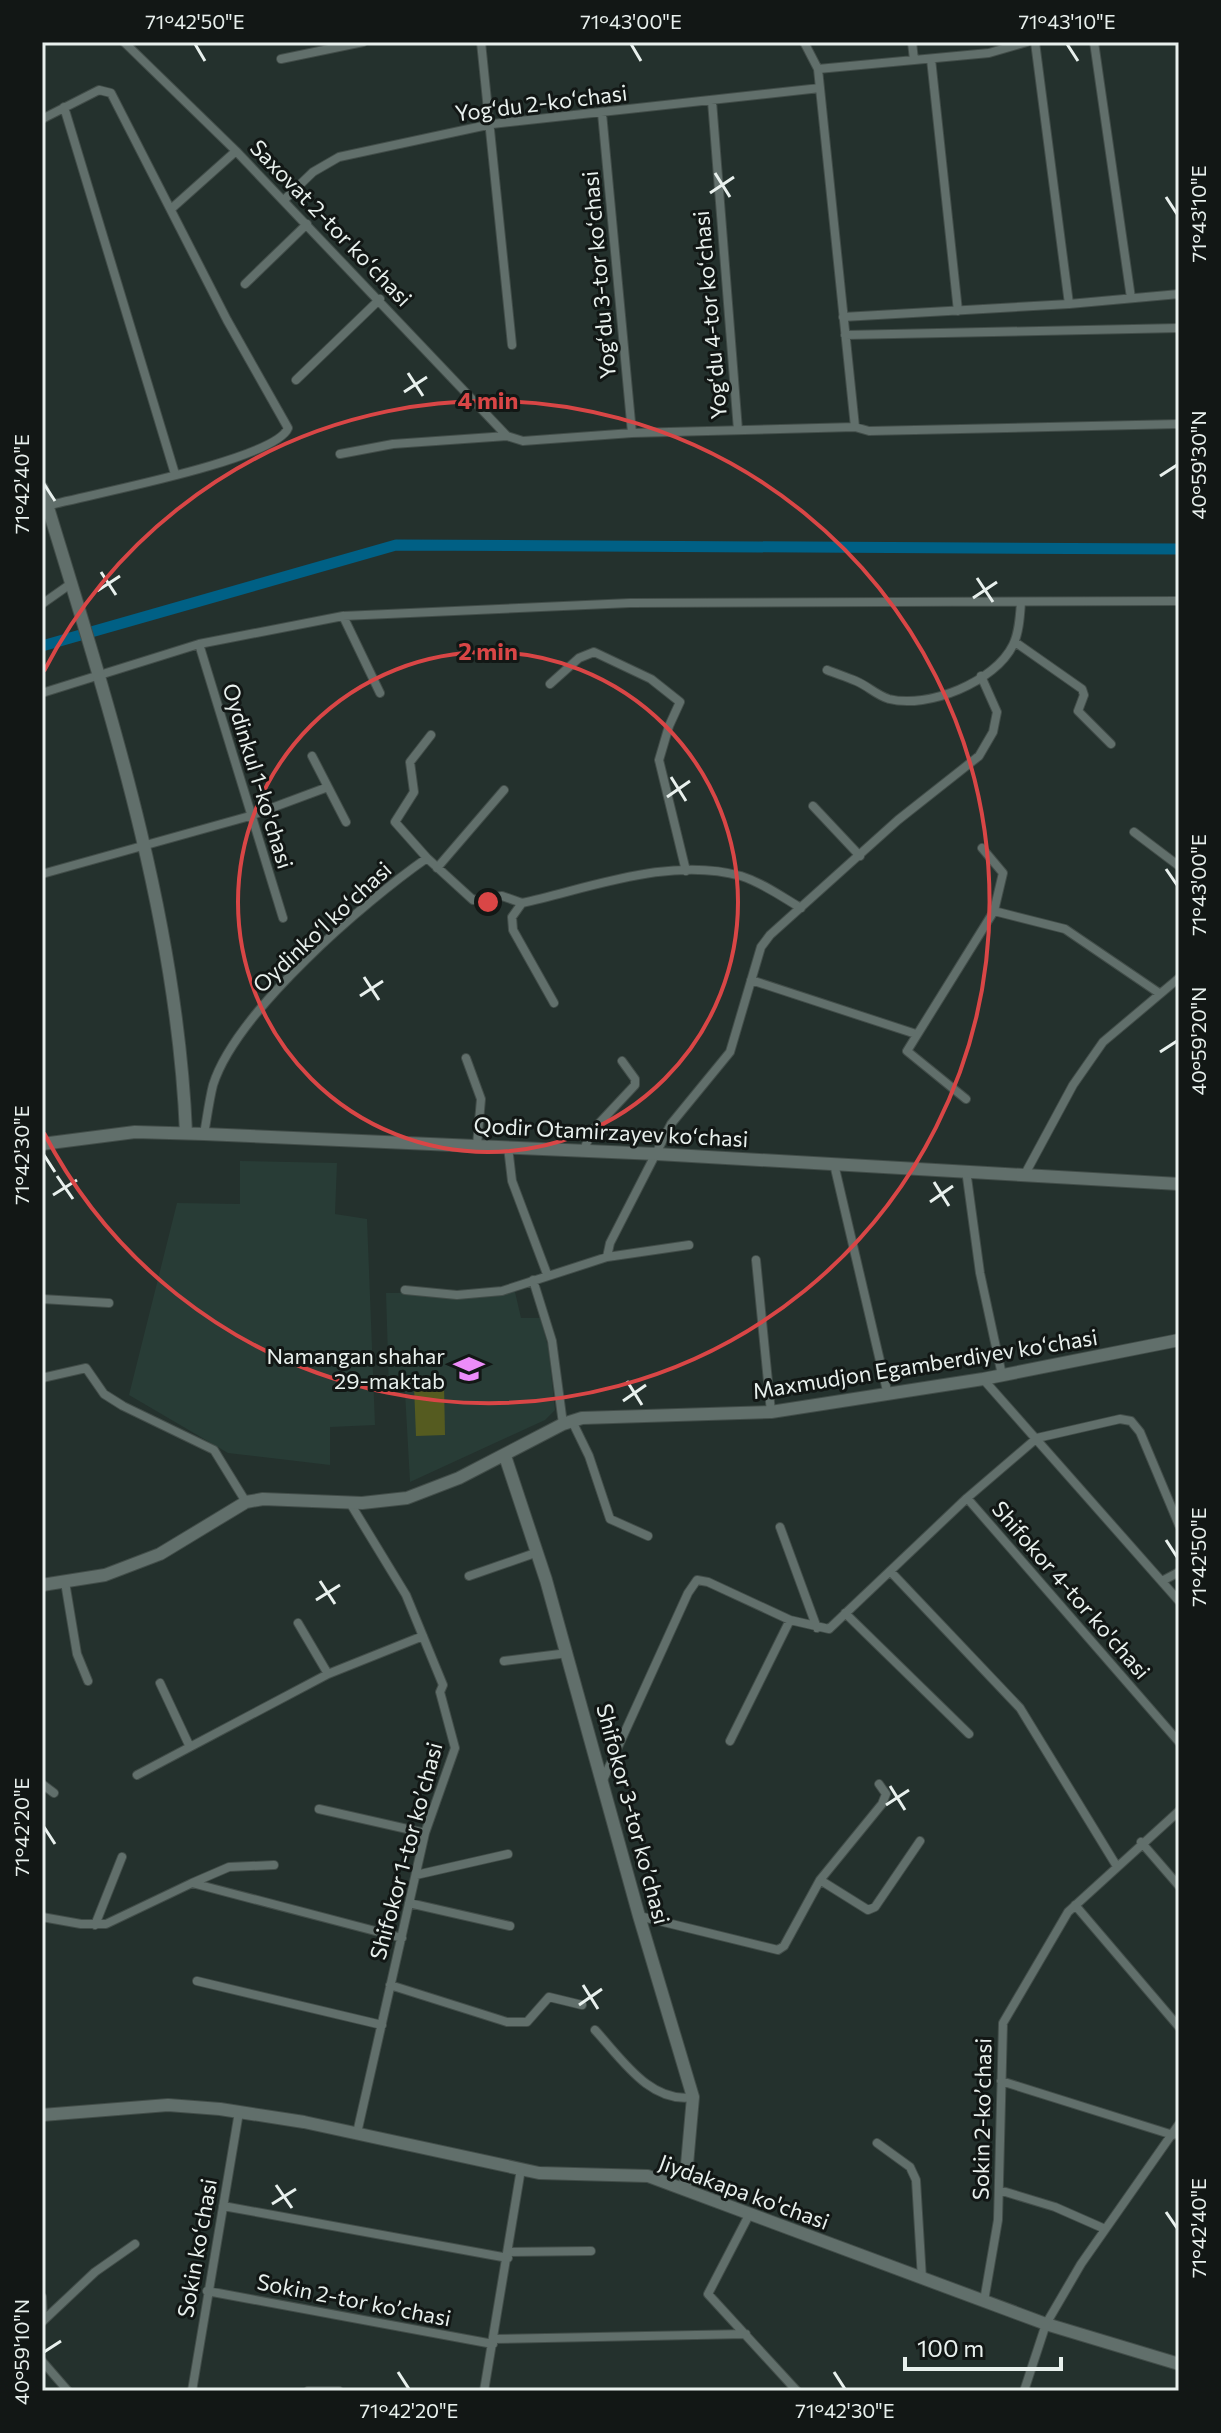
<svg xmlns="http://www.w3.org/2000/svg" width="1221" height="2433" font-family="Commissioner,sans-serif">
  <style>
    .built { fill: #283c36 }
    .green { fill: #555b20 }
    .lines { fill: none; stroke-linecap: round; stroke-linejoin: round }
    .canal { stroke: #006085; stroke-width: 11 }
    .street-casing { stroke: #424d49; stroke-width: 10 }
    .secondary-casing { stroke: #424d49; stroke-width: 14 }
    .street { stroke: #616f6b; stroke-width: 8 }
    .secondary { stroke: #616f6b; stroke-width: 12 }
    .ticks { fill: none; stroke: #e8f0ed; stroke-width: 3 }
    .ring { fill: none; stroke: #d94646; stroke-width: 4 }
    .labels { text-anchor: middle; stroke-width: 6; stroke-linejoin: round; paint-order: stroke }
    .street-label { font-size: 22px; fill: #e8f0ed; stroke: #121715 }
    .poi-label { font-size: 22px; fill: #e8f0ed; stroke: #121715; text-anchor: end }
    .centre { fill: #d94646; stroke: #121715; stroke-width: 4 }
    .ring-label { font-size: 24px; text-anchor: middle; font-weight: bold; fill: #d94646; stroke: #121715; stroke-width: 6; stroke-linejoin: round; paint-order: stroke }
    .neatline { fill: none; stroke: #e8f0ed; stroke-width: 3 }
    .ticks-label { font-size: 20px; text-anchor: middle; fill: #e8f0ed }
  </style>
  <rect width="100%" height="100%" fill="#24312d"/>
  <!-- built -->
  <path class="built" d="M240 1161 337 1163 335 1214 367 1219 375 1425 330 1427V1465L228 1453 129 1395 177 1203 240 1204Z
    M515 1292 521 1318H540L548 1346 555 1410 545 1420 410 1482 405 1392 389 1391 386 1293Z"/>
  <!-- green -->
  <path class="green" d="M444 1385 445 1435 416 1436 414 1386Z"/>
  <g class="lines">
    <!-- canal -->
    <path class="canal" d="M42 646 396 545 1179 549"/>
    <!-- street casing -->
    <g class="street-casing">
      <path id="street" d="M124 42 236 151 507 436
        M481 42 512 345
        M804 42 818 69 855 427
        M912 42 914 60
        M1035 42 1069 304
        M1094 42 1131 298
        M281 59 363 42
        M931 59 958 311
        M818 69 989 53 1027 42
        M712 101 738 430
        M64 107 175 474
        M602 113 632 433
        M42 119 99 90 111 93 227 320 288 428C276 460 86 495 46 506
        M284 200 313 172 339 157 492 124 820 88
        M171 209 236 151
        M245 284 307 224
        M843 317 1069 304 1179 294
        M845 335 1179 328
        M296 380 380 299
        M340 454 393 444 507 436 523 441 632 433 855 427 869 431 1179 424
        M42 604 69 585
        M343 616 380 693
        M1015 642 1082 689 1084 695 1078 711 1111 744
        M199 644 283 918
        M827 670C837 674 847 677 856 681 868 686 876 695 889 699 928 709 995 682 1013 645 1019 633 1020 616 1021 602
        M550 684 579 658 594 652 651 679 680 702 669 726 659 760 686 871
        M42 693 199 644 343 616 630 603 1179 601
        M312 756 346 822
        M813 806 860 856
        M1134 832 1179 866
        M427 858 395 822 414 792 410 762 431 735
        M437 868 504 790
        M42 874 250 816 328 787
        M522 903 512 917 513 930 554 1003
        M994 911 1065 929 1159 993
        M751 980 916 1034
        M466 1058 481 1099 477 1145
        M966 1099 907 1051 994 911 1003 873 982 848
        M204 1134C207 1118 209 1101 213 1085 236 1012 364 902 427 858L473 900 502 896 522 903C590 888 671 856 741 876 763 883 782 897 801 908
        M508 1147 512 1181 547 1274
        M584 1150 591 1132 635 1085V1079L622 1061
        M834 1164 888 1395
        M966 1170 980 1273 1002 1375
        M1025 1174 1073 1085 1103 1042 1179 978
        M607 1257 610 1243 671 1124 730 1052 761 947 770 935 898 820 979 756 993 732 997 712 981 676
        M756 1260 771 1412
        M533 1280 552 1341 563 1424
        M405 1290 457 1295 502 1291 607 1257 689 1245
        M42 1299 109 1303
        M42 1378 86 1368 104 1394 123 1406 214 1450 246 1502
        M983 1379 1179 1601
        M572 1421 589 1456 610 1519 648 1536
        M967 1498 1179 1742
        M350 1503 406 1595 443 1685 440 1692 455 1748 425 1833 357 2133
        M780 1527 817 1628
        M890 1571 1020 1708 1116 1865
        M469 1576 538 1552
        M1162 1581 1179 1572
        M65 1582 77 1654 88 1681
        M845 1613 969 1734
        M298 1623 328 1674
        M504 1661 568 1653
        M160 1683 189 1745
        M730 1741 790 1620
        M137 1775 328 1674 423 1636
        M603 1780 688 1593 697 1580 708 1582 790 1620 829 1629 967 1498 1037 1438 1120 1419 1131 1421 1140 1432 1179 1525
        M42 1784 54 1793
        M319 1809 425 1833
        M1141 1842 1179 1886
        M416 1875 508 1854
        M820 1880 868 1910 875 1907 920 1841
        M192 1883 229 1867 274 1865
        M409 1903 510 1926
        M1075 1905 1179 2027
        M639 1916 778 1950 784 1946 820 1880 882 1804 886 1794 879 1784
        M42 1917 81 1924H106L192 1883 402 1938
        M95 1925 122 1857
        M197 1981 382 2025
        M390 1985 507 2022H527L549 1997 582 2005
        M595 2030C621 2058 650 2104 693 2097
        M1001 2081 1173 2135
        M877 2143 910 2167 916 2180 922 2279
        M999 2190 1055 2207 1105 2229
        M223 2206 508 2258
        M749 2215 708 2294 797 2391
        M508 2252 591 2251
        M207 2291 493 2344
        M42 2297 43 2321
        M984 2301 998 2220 1003 2023 1068 1912 1179 1811
        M44 2320 95 2272 135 2244
        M494 2339 746 2334
        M42 2361 68 2391
        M192 2391 239 2112
        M308 2391H339
        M484 2391 521 2169
        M1024 2391 1046 2324 1081 2264 1179 2124"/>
    </g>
    <!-- secondary casing -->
    <g class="secondary-casing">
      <path id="secondary" d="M42 488C106 698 177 913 186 1133
        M42 1144 135 1132 204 1134 657 1154 1179 1184
        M505 1456 546 1580 639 1916 693 2097 685 2187
        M42 1585 105 1575 160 1554 246 1502 263 1499 362 1503 407 1498 459 1478 563 1424 582 1418 771 1412 983 1379 1179 1340
        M42 2115 168 2105 220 2109 304 2122 539 2173 648 2176 1046 2324 1179 2364"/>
    </g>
    <!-- street -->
    <use href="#street" class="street"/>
    <!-- secondary -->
    <use href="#secondary" class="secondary"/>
  </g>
  <!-- ticks -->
  <path class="ticks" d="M195 44 205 61M631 44 641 61M1067 44 1078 61M715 173 730 197M710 193 734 177M1166 197 1177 214M408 373 423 396M404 392 427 377M1160 476 1177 465M44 484 55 501M101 572 116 595M977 578 993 602M97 591 120 576M973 598 997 582M671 777 686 801M667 797 690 781M1166 869 1177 885M364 977 379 1000M360 996 383 981M1160 1052 1177 1041M44 1155 55 1172M57 1176 73 1199M934 1182 949 1206M53 1195 77 1180M930 1202 953 1186M627 1381 642 1405M623 1401 646 1385M1166 1540 1177 1557M320 1581 335 1604M316 1600 340 1585M890 1786 905 1810M886 1805 909 1790M44 1827 55 1844M583 1985 598 2009M579 2005 602 1989M276 2185 292 2208M272 2204 296 2189M1166 2212 1177 2228M44 2352 61 2341M398 2372 409 2389M834 2372 845 2389"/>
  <!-- distance rings -->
  <g class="ring">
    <circle cx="488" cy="902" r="250"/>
    <path d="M44 671A501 501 0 1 1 44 1133"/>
  </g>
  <!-- icons -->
  <defs>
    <g id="school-bare" transform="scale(2.4)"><path d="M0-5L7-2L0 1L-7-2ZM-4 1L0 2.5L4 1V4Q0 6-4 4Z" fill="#ed8cf9" stroke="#121715" stroke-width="2.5" paint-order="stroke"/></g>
  </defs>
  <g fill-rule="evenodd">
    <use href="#school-bare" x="469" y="1369"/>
  </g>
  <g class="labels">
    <!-- street labels -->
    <g class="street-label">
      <text transform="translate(541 103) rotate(-7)" y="8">Yogʻdu 2-koʻchasi</text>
      <text transform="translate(331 223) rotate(46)" y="8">Saxovat 2-tor koʻchasi</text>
      <text transform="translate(599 275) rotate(-95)" y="8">Yogʻdu 3-tor koʻchasi</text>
      <text transform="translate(710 315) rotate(-95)" y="8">Yogʻdu 4-tor koʻchasi</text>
      <text transform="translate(258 776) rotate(73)" y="8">Oydinkul 1-ko'chasi</text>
      <text transform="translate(322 927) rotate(-43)" y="8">Oydinkoʻl koʻchasi</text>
      <text transform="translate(611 1132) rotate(3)" y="8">Qodir Otamirzayev koʻchasi</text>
      <text transform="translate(925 1364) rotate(-9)" y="8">Maxmudjon Egamberdiyev koʻchasi</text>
      <text transform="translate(1071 1590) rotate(49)" y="8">Shifokor 4-tor ko'chasi</text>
      <text transform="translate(633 1814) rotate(75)" y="8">Shifokor 3-tor koʼchasi</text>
      <text transform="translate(406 1851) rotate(-75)" y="8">Shifokor 1-tor koʼchasi</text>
      <text transform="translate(982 2119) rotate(-89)" y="8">Sokin 2-koʼchasi</text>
      <text transform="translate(744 2192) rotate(20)" y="8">Jiydakapa ko'chasi</text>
      <text transform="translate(197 2248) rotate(-80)" y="8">Sokin koʻchasi</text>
      <text transform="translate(354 2300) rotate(11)" y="8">Sokin 2-tor koʼchasi</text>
    </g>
    <!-- poi labels -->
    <g class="poi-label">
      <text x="445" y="1364">Namangan shahar<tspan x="445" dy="25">29-maktab</tspan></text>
    </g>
  </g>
  <circle cx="488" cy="902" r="12" class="centre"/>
  <g class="ring-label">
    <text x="488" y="409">4 min</text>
    <text x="488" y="660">2 min</text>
  </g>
  <!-- border -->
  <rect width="1221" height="2433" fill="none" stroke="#121715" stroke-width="88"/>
  <!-- scale -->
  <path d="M905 2357v12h156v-12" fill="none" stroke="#e8f0ed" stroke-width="4"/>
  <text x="917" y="2357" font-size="24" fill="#e8f0ed" stroke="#121715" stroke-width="6" paint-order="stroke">100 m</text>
  <rect x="44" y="44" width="1133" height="2345" class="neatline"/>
  <g class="ticks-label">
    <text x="195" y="29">71°42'50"E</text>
    <text x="631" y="29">71°43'00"E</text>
    <text x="1067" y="29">71°43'10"E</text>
    <text transform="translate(1199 214) rotate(-90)" y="7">71°43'10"E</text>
    <text transform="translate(1199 465) rotate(-90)" y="7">40°59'30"N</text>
    <text transform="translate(22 484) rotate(-90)" y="7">71°42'40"E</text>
    <text transform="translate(1199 885) rotate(-90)" y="7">71°43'00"E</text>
    <text transform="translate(1199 1041) rotate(-90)" y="7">40°59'20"N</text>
    <text transform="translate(22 1155) rotate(-90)" y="7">71°42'30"E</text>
    <text transform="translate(1199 1557) rotate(-90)" y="7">71°42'50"E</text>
    <text transform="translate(22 1827) rotate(-90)" y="7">71°42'20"E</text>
    <text transform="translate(1199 2228) rotate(-90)" y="7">71°42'40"E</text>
    <text transform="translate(22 2352) rotate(-90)" y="7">40°59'10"N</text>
    <text x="409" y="2418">71°42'20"E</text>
    <text x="845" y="2418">71°42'30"E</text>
  </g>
</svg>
